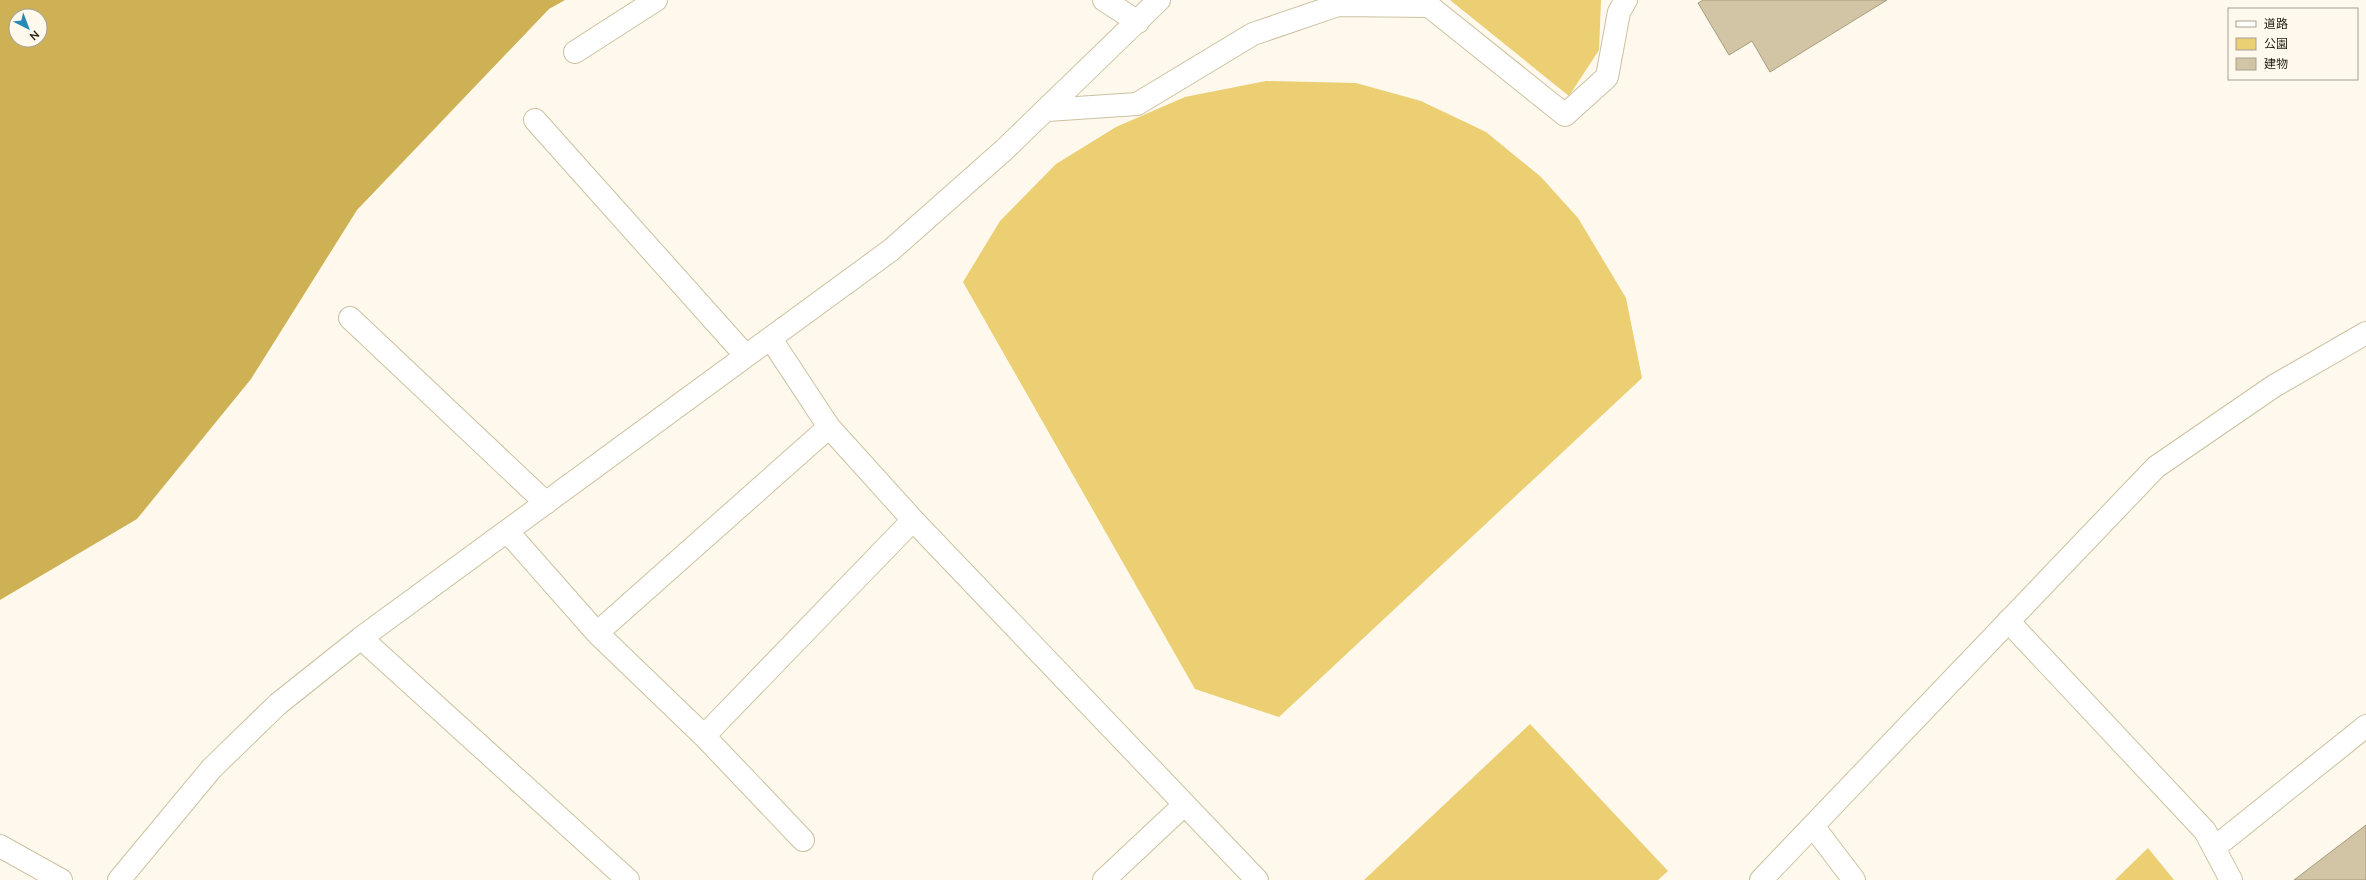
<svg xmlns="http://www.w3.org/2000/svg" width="2366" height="880" font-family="Mulish,'Noto Sans JP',sans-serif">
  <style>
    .green { fill: #ecce73 }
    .forest { fill: #cfb155; fill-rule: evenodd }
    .building { fill: #d1c5a5; stroke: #a89d7d }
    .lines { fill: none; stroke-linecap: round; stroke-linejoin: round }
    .minor-casing { stroke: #ccc1a1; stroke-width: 24 }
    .minor { stroke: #fff; stroke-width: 22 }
  </style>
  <rect width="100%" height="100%" fill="#fef9ec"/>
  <!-- green -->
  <path class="green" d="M1450 0H1601L1599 50 1569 96Z
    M1266 81 1356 83 1421 101 1486 132 1541 177 1578 218 1626 298 1642 378 1279 717 1195 689 963 282 1000 221 1056 164 1116 127 1185 97Z
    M1530 724 1668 871 1658 880H1364Z
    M2148 848 2174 880H2115Z"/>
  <!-- forest -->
  <path class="forest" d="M0 0H565L549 9 357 210 251 379 137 519 0 600ZM16 16H40V40H16Z"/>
  <!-- building -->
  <path class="building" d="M1703 0H1887L1770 72 1752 41 1729 55 1698 3Z
    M2366 825V880H2294Z"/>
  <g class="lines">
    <!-- minor casing -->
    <g class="minor-casing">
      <path id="minor" d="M1104 0 1138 22
        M1426 0 1429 6 1565 115 1607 77 1619 12 1626 0
        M575 52 656 0
        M1047 110 1137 104 1253 34 1338 5 1429 6
        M535 120 746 356
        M350 318 546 503
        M771 339 829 427 913 520 1257 880
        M507 531 597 633 704 736 803 840
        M2008 621 2205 831 2231 880
        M597 633 829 427
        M361 638 628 880
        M704 736 913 520
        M1813 826 1854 880
        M0 846 61 880
        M2214 848 2366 726
        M119 880 212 768 278 704 361 638 891 250 1004 150 1159 0
        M1104 880 1184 805
        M1761 880 2156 467 2274 386 2366 333"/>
    </g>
    <!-- minor -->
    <use href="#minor" class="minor"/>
  </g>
  <!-- legend -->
  <rect x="2228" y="8" width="130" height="72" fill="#fef9ec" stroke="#a6a194"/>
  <rect x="2236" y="21" width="20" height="6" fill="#ffffff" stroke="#a6a194"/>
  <text x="2264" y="28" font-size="12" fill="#211d11">道路</text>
  <rect x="2236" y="38" width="20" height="12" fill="#ecce73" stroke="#a6a194"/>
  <text x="2264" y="48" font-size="12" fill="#211d11">公園</text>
  <rect x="2236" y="58" width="20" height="12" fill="#d1c5a5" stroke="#a6a194"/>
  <text x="2264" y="68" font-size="12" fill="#211d11">建物</text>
  <!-- north arrow -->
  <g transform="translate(28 28) rotate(138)"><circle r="19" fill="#fef9ec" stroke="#a6a194"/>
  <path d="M0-3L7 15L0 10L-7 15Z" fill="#268bb4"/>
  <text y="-6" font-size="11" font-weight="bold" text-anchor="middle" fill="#211d11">N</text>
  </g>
</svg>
